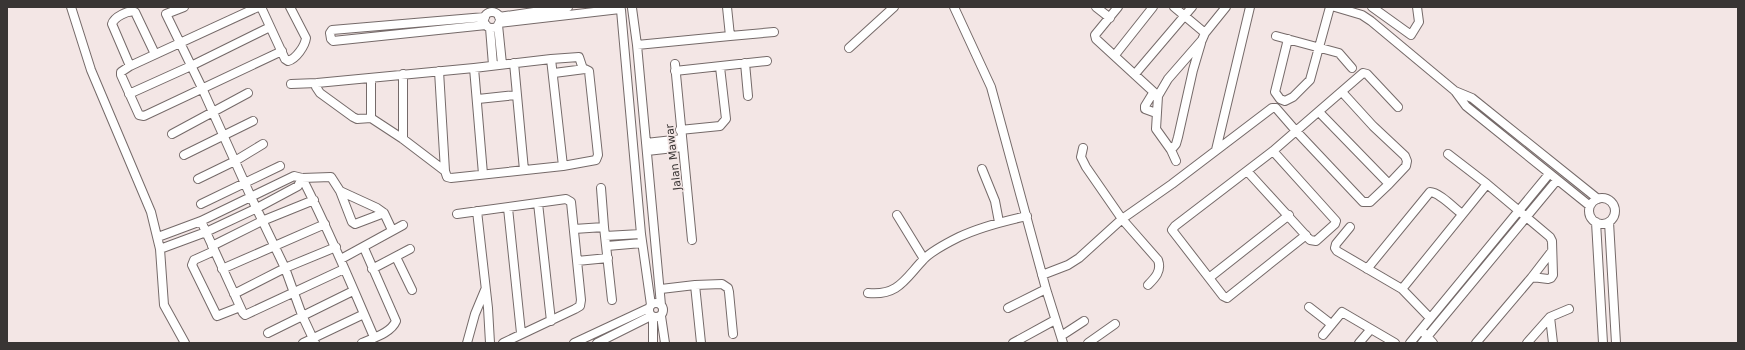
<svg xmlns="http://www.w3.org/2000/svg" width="1745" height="350" font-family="'DejaVu Sans',sans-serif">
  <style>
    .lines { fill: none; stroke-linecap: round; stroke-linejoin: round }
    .minor-casing { stroke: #756a69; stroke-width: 10 }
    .minor { stroke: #fff; stroke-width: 8 }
    .labels { text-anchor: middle; stroke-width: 3; stroke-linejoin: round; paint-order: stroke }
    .street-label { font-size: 11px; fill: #393534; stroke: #f3e6e5 }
  </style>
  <rect width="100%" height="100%" fill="#f3e6e5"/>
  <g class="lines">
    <!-- minor casing -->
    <g class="minor-casing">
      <path id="minor" d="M71 7 91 70 151 212 160 249 164 305 185 343
        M184 7 166 14 202 88 251 197 285 268 302 315 315 343
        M258 7 130 66 121 72V75L139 115 144 116 282 51
        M261 7 285 59 288 61C296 59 305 46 306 38L290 7
        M954 7 991 87 1046 289 1063 343
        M1096 7 1110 18
        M1118 7 1095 35 1096 39 1158 96
        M1174 7 1205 33
        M1335 7 1362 15 1371 21 1455 91 1466 106 1590 206
        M1372 7 1411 35 1419 22 1417 7
        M632 8 637 45 661 305
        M621 10 641 234 651 305
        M484 20a8 8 0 1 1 16 0a8 8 0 1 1-16 0Z
        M485 17 332 30 330 33 331 39 333 41 486 25
        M499 17 568 7
        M499 23 620 9
        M498 25 502 64
        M490 28 493 65
        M730 36 774 32
        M1276 36 1339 53 1352 68
        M1288 39 1275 92 1280 99 1285 101 1293 97 1310 80 1330 7
        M637 45 730 36 727 7
        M849 48 894 7
        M1115 55 1153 7
        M551 59 579 57 583 69
        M514 63 524 170
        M745 63 748 96
        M675 64 692 240
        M130 66 112 24C114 17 128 10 135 12L155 54
        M474 68 483 174
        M439 71 445 171
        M675 71 767 61
        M1135 74 1192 7
        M371 78V118L403 139 445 171 447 177 451 178 563 166 596 160 598 155 589 71 585 69 554 73
        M317 83 316 87 320 93 353 117 357 119 371 118
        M291 84 317 83 474 68 551 59 563 166
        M1455 91 1472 98 1598 199
        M1342 92 1373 126 1405 156 1407 161 1406 166 1389 184
        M1153 93 1145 106V109L1156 113
        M129 94 191 66 270 27
        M478 99 516 95
        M680 130 720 126 726 119 720 67
        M172 134 248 93
        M403 139V74
        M646 143 682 139
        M1083 148 1081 157 1086 167 1122 219 1158 260C1162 271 1155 278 1148 285
        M1171 150 1176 144 1178 137 1193 70 1201 43
        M1216 150 1250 7
        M647 151 683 147
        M1448 154 1487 184
        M184 155 253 121
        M1176 161 1171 150 1156 129 1158 96 1168 79 1202 40 1205 33 1226 7
        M982 169 995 201 999 222
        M1247 171 1310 240 1316 241 1335 224 1336 221 1273 151
        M302 178C329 230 351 284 374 337
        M198 179 235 161 263 144
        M340 191 352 222 355 224 384 213
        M1589 211a13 13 0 1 1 26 0a13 13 0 1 1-26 0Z
        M538 203 551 321
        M201 204 280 166
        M508 208 521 333
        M477 211 488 308 490 343
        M457 214 566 199 571 202 581 300 580 306 575 309 503 343
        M897 215 924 259
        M201 221 243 313 245 315 344 269
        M1596 222 1603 343
        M1609 222 1616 343
        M604 227 612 300
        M1350 227 1336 244 1335 248 1337 251 1402 289 1487 184 1550 237 1552 241 1553 275 1551 278 1548 279 1532 277 1476 343
        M574 229 604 227 601 188
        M1306 235 1227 298 1223 296 1172 230 1175 226 1273 151 1296 131 1363 202H1370L1389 184 1319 112
        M605 236 641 234
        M158 237 201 221 294 176 302 178 331 177 340 191 377 208 384 213 392 230
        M212 246 262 221 314 200
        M607 246 642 243
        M160 249 206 232 257 208 298 186 302 178
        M214 251 194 260 192 265 217 316 240 307
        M396 257 412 290
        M341 259 403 225
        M577 261 608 258
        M222 269 325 224
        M372 269 410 249
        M1367 269 1430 192C1439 192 1455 209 1462 214
        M1042 275 1068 265 1079 258 1122 219 1172 184 1272 108H1276L1296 131 1363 73 1367 74 1398 107
        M1532 277 1552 251
        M1209 278 1289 215
        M695 285 701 343
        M661 289 695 285 722 284 728 288 729 292 733 334
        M1402 289 1430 318
        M868 293C898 296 905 279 923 260 930 252 949 242 959 237 980 227 1004 221 1027 216
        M234 294 285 268 336 247
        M649 310a7 7 0 1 1 14 0a7 7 0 1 1-14 0Z
        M1309 307 1331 324
        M1008 308 1046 289
        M661 316 665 343
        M653 317V343
        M268 333 353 291
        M1424 333 1433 343
        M1323 335 1342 312 1395 343
        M1061 336 1084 321
        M303 343 364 314
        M362 343C373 338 391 333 396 321L364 248
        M467 343 475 314 485 290
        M574 343 649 308
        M597 343 651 316
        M1013 343 1055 320
        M1088 343 1115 324
        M1359 343 1371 329
        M1410 343 1549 174
        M1422 343 1557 180
        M1527 343 1550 317
        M1553 343 1550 317 1569 309"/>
    </g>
    <!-- minor -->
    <use href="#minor" class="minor"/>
  </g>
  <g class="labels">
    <!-- street labels -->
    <g class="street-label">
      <text transform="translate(673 157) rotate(-97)" y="4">Jalan Mawar</text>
    </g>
  </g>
  <!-- border -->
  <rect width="1745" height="350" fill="none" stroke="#393534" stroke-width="16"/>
</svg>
